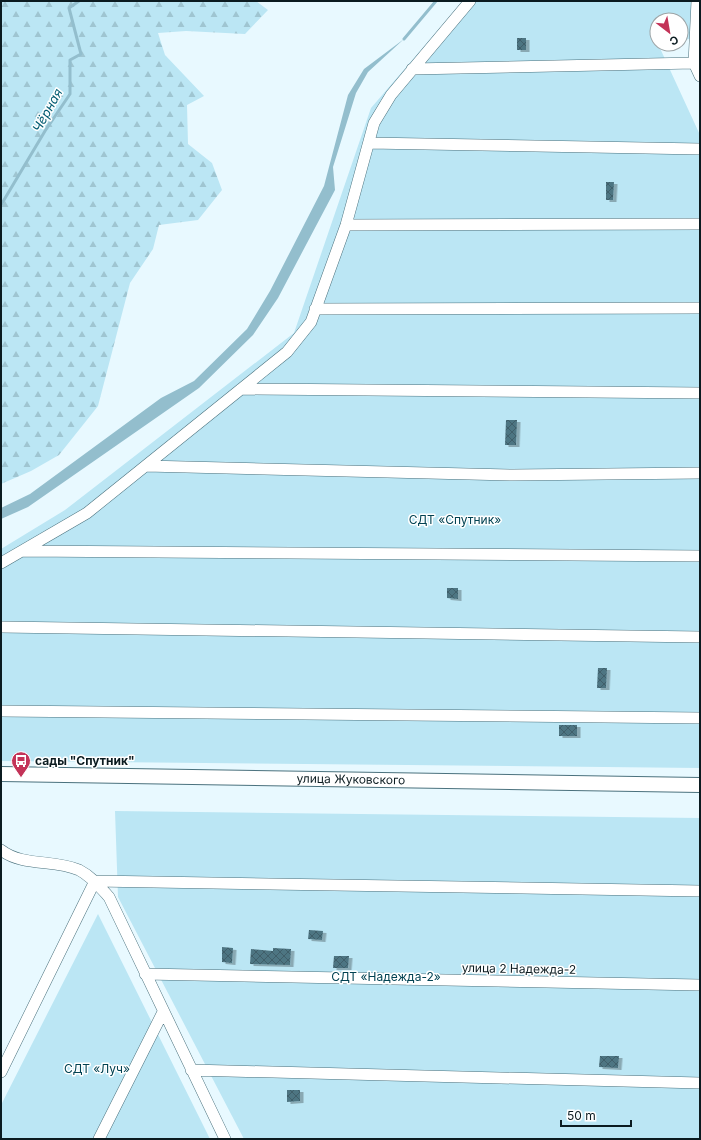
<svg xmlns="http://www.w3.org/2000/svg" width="701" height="1140" font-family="Inter,sans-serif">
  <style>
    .forest { fill: url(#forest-firs) }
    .garden { fill: #bbe6f4 }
    .water { fill: #93becd }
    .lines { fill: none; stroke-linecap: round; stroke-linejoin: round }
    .stream { stroke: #93becd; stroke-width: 3 }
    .building { fill: url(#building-cross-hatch); filter: url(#shadow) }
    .minor-casing { stroke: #4a717d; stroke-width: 12 }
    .major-casing { stroke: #4a717d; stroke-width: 16 }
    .minor { stroke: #fff; stroke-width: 11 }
    .major { stroke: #fff; stroke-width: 14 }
    .labels { text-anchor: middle; stroke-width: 3; stroke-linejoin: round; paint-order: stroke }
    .park-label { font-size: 12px; fill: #014252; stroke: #fff }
    .poi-label { font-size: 12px; font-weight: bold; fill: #0b1b20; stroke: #fff; text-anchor: start }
    .street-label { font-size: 12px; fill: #0b1b20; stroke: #fff }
    .water-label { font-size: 13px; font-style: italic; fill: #035c72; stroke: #fff }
  </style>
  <defs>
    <pattern id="forest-firs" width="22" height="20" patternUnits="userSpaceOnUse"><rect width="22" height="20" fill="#bbe6f4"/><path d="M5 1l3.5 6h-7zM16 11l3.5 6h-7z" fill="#9fc5d1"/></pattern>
    <pattern id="building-cross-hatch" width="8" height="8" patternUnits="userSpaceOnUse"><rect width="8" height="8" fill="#4e7582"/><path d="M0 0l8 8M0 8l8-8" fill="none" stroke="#3f5f6a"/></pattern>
    <filter id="shadow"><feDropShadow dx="3.5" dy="2" stdDeviation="0" flood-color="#0004"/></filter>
  </defs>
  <rect width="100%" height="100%" fill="#e8f9ff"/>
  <!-- forest -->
  <path class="forest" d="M1 1H256L268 10 245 34 186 31 158 33 165 55 204 96 187 105 188 144 212 163 222 190 198 220 159 225 153 249 130 283 98 406 59 455 31 471 1 484Z"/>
  <!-- garden -->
  <path class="garden" d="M463 1H700V36L681 41V20H657V44H668L659 46 700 135V768L1 761V549L65 510 294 333 371 108Z
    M115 811 700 818V1139H244L118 897Z
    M98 914 210 1139H1V1105Z"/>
  <!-- water -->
  <path class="water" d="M404 39 368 72 356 93 333 167 335 190 278 298 253 335 199 388 28 507 1 519V508L30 494 161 398 194 381 247 329 270 291 324 186 348 95 364 69Z"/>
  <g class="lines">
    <!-- stream -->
    <path class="stream" d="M404 39 436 1
      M1 205 45 131 70 94V60L81 54 69 8 79 1"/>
  </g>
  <!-- building -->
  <path class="building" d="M517 38H526V50H517Z
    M606 182H614L613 200H606Z
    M506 420H517L516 445H505Z
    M447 588H458V599L447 598Z
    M598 668H607L606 688H597Z
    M559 725H577V736H559Z
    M309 930 323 931 322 940 308 939Z
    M222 947 233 948 232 963 222 962Z
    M273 948 291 949 290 965 250 964 251 949 273 951Z
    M334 956H349L348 968H333Z
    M600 1056H619L618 1068 599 1067Z
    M287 1090H300V1101L287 1102Z"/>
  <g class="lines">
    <!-- minor casing -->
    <g class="minor-casing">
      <path id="minor" d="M697 1 694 63 700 76
        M412 69 694 63
        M369 143 700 149
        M346 225 700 224
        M315 309 700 308
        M241 389 700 393
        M146 466 513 475 700 473
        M23 551 700 556
        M1 563 87 513 287 352 311 322 346 225 374 123 391 95 470 1
        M1 627 700 637
        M1 711 700 718
        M1 850C23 867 54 859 79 870 91 876 100 887 109 897L225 1139
        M145 974 700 985
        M191 1070 700 1083
        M1 1072 95 881 700 891
        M99 1139 163 1012"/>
    </g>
    <!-- major casing -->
    <g class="major-casing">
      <g id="major">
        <path id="s1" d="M1 774 700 785"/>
      </g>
    </g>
    <!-- minor -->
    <use href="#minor" class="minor"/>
    <!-- major -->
    <use href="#major" class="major"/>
  </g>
  <!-- icons -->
  <defs>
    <g id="bus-pin" transform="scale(1)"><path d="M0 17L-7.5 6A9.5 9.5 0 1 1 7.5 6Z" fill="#c33358" stroke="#fff"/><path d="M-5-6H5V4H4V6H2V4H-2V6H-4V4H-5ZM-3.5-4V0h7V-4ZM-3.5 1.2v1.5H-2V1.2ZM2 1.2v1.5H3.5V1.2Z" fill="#fff"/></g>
  </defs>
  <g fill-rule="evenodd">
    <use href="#bus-pin" x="21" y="761"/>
  </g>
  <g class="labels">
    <!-- park labels -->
    <g class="park-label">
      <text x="455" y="524">СДТ «Спутник»</text>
      <text x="386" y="981">СДТ «Надежда-2»</text>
      <text x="97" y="1073">СДТ «Луч»</text>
    </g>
    <!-- poi labels -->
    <g class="poi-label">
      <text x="35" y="765">сады "Спутник"</text>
    </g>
    <!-- street labels -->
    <g class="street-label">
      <text dy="4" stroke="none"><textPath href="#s1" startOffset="350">улица Жуковского</textPath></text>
      <text transform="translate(519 969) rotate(1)" y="4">улица 2 Надежда-2</text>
    </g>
    <!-- water labels -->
    <g class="water-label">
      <text transform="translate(47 110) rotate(-61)" y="5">Чёрная</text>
    </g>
  </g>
  <!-- border -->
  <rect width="701" height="1140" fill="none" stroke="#0b1b20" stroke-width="4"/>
  <!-- north arrow -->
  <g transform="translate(669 32) rotate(149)"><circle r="19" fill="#ffffff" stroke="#9da4a6"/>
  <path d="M0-3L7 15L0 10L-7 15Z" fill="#c33358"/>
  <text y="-6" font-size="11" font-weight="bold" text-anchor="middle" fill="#0b1b20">С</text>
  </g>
  <!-- scale -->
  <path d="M561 1120v6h70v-6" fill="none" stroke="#0b1b20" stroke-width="2"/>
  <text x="567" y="1120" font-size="12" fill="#0b1b20" stroke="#ffffff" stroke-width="3" paint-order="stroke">50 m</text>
</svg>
